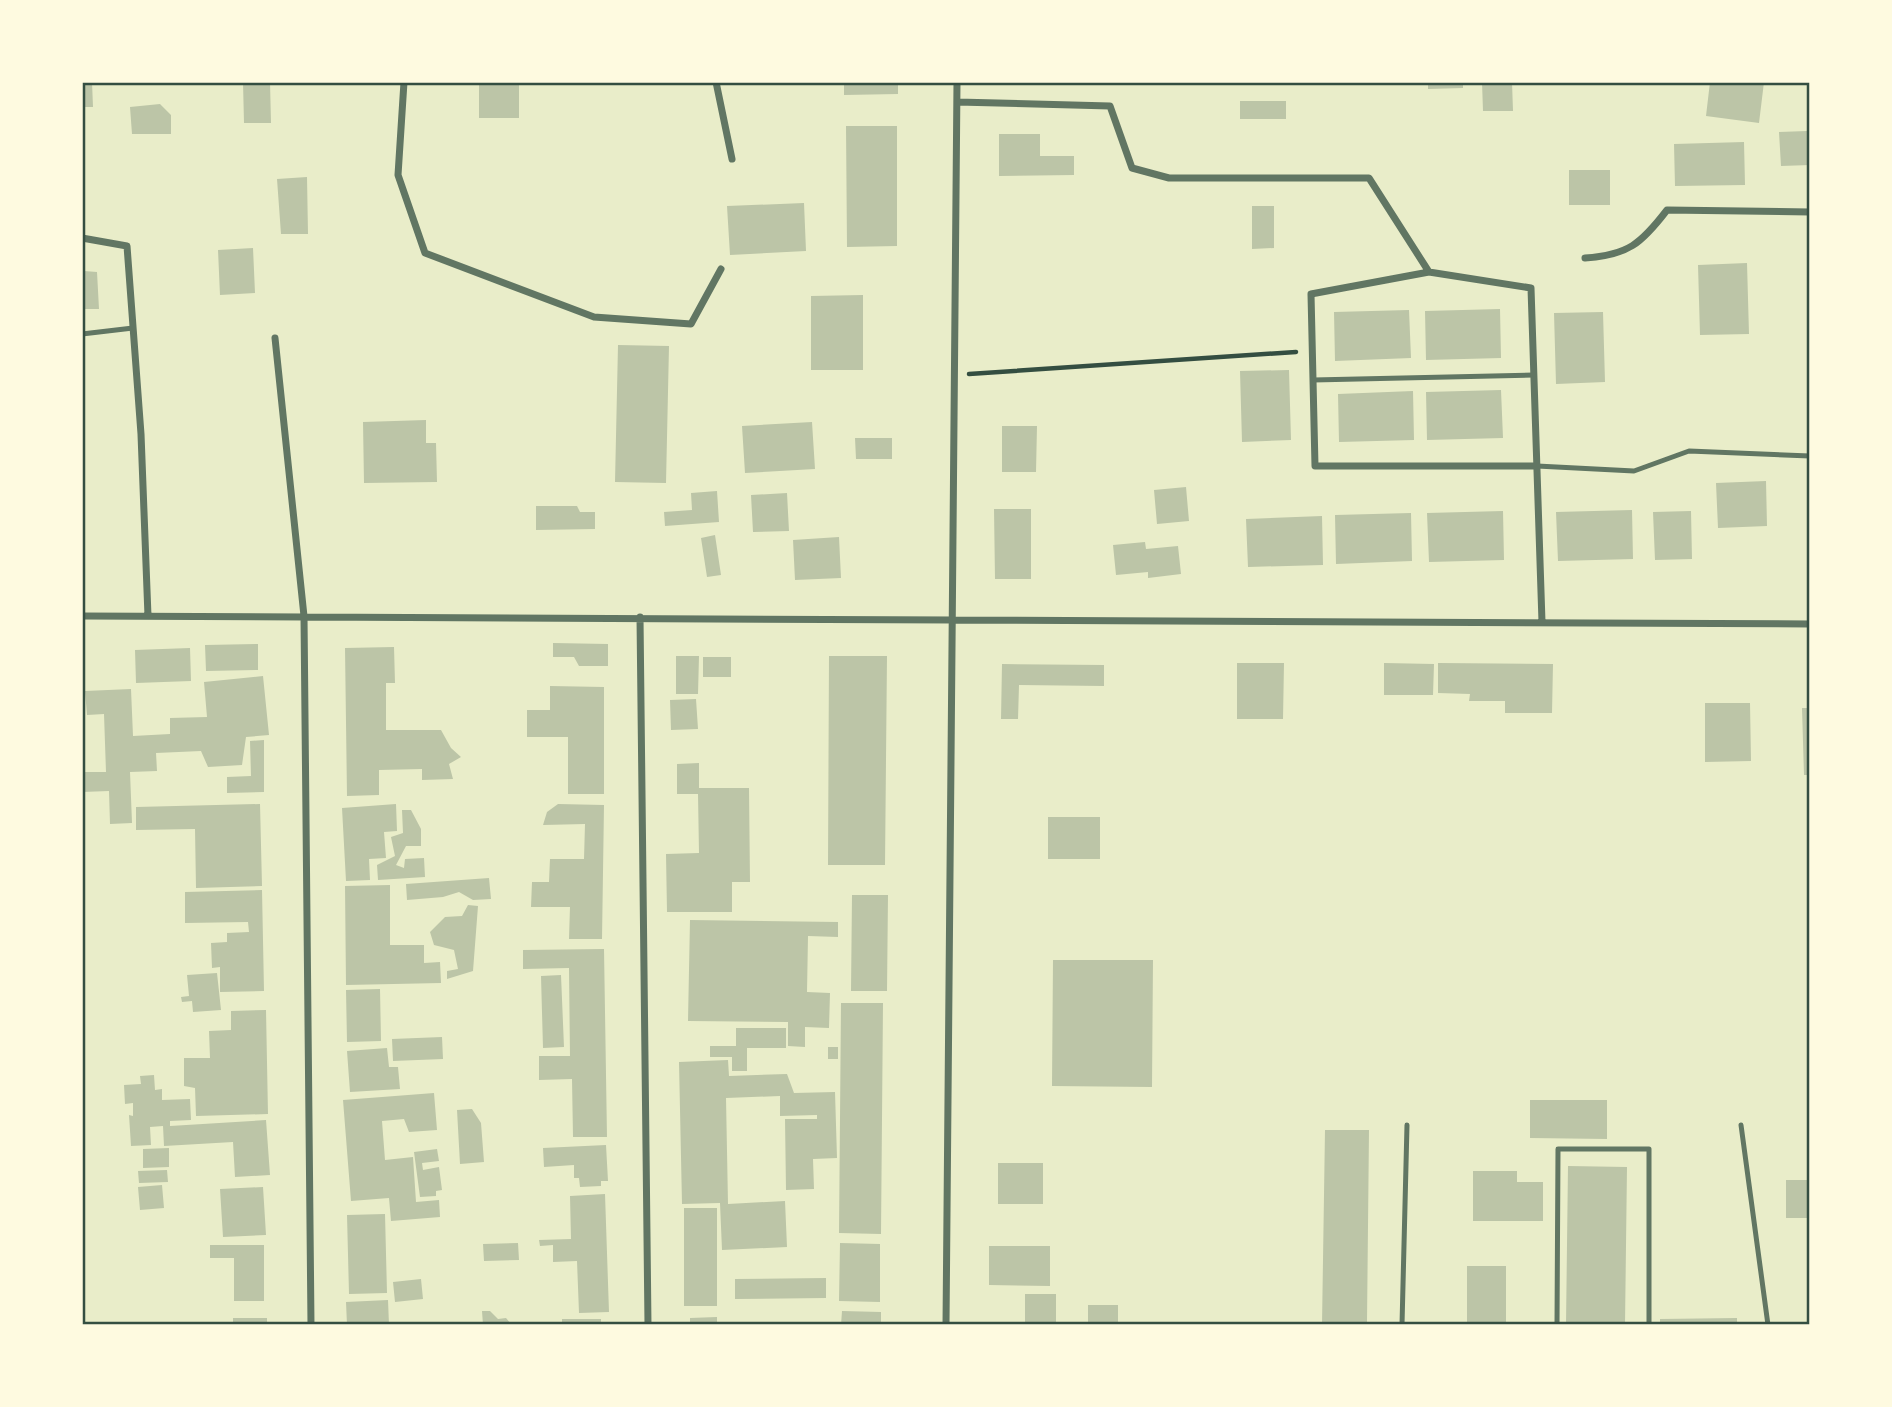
<svg xmlns="http://www.w3.org/2000/svg" width="1892" height="1407" font-family="Barlow,sans-serif">
  <style>
    .building { fill: #bcc5a7 }
    .lines { fill: none; stroke-linecap: round; stroke-linejoin: round }
    .path { stroke: #344e41; stroke-width: 4.5 }
    .service { stroke: #617663; stroke-width: 5 }
    .minor { stroke: #617663; stroke-width: 7 }
    .neatline { fill: none; stroke: #344e41; stroke-width: 2.5 }
  </style>
  <rect width="100%" height="100%" fill="#e9edc9"/>
  <!-- building -->
  <path class="building" d="M82 82H92L93 107H82Z
    M243 82H270L271 123H244Z
    M479 82H519V118H479Z
    M844 82H898V94L844 95Z
    M1428 82H1463V88L1428 89Z
    M1482 82H1512L1513 111H1483Z
    M1710 82H1764L1759 123 1706 116Z
    M1240 101H1286V119H1240Z
    M160 104 171 115V134H132L130 107Z
    M846 126H897V246L847 247Z
    M1807 131 1810 165 1781 166 1779 132Z
    M999 134H1040V156H1074V175L999 176Z
    M1744 142 1745 185 1675 186 1674 144Z
    M1569 170H1610V205H1569Z
    M307 177 308 234H281L277 179Z
    M804 203 806 251 730 255 727 206Z
    M1252 206H1274V248L1252 249Z
    M253 248 255 293 220 295 218 250Z
    M1747 263 1749 334 1700 335 1698 265Z
    M84 271 97 272 99 309H85Z
    M863 295V370H811V296Z
    M1500 309 1501 358 1426 360 1425 311Z
    M1409 310 1411 358 1335 361 1334 312Z
    M1603 312 1605 382 1556 384 1554 313Z
    M618 345 669 346 666 483 615 482Z
    M1289 370 1291 440 1242 442 1240 371Z
    M1501 390 1503 438 1427 440 1426 392Z
    M1413 391 1414 440 1339 442 1338 394Z
    M426 420V443H436L437 482 364 483 363 422Z
    M812 422 815 469 745 473 742 426Z
    M1002 426H1037L1036 472H1002Z
    M855 438H892V459H856Z
    M1766 481 1767 526 1718 528 1716 483Z
    M1186 487 1189 521 1157 524 1154 490Z
    M717 491 719 522 665 526 664 512 692 510 691 493Z
    M787 493 789 531 753 532 751 495Z
    M536 506H577L580 512H595V529L536 530Z
    M994 509H1031V579H995Z
    M1632 510 1633 559 1558 561 1556 512Z
    M1503 511 1504 560 1429 562 1427 513Z
    M1691 511 1692 559 1655 560 1653 512Z
    M1411 513 1412 561 1336 564 1335 515Z
    M1322 516 1323 565 1248 567 1246 519Z
    M715 535 721 575 707 577 701 538Z
    M839 537 841 578 795 580 793 540Z
    M1145 542 1146 549 1178 546 1181 574 1148 578V572L1116 575 1113 545Z
    M553 643 608 644V666H579L574 657H553Z
    M258 644V670L206 671 205 645Z
    M394 647 395 683H386V730H441L451 748 461 757 449 764 453 779 422 780V769L379 770V795L347 796 345 648Z
    M190 648 191 681 136 683 135 650Z
    M676 656H699L698 694H676Z
    M829 656H887L885 865H828Z
    M703 657H731V677H703Z
    M1237 663H1284L1283 719H1237Z
    M1384 663 1434 664 1433 695H1384Z
    M1438 663 1553 664 1552 713H1505V701H1469L1470 694 1438 693Z
    M1002 664 1104 665V686L1019 685 1018 719H1001Z
    M263 676 269 735 246 737 242 765 208 767 201 751 156 753 157 771 130 772 132 823 110 824 109 791 82 792V772H106L104 714 87 715 85 691 131 689 133 736 170 734V718L207 717 204 682Z
    M550 686 604 687V794H568V737H527V710H550Z
    M696 699 698 729 671 730 670 700Z
    M1705 703H1750L1751 761 1705 762Z
    M1802 708H1810V775H1804Z
    M264 740V792L227 793V777L251 776 250 741Z
    M699 763V788H749L750 882H732V912H667L666 854 699 853 698 794H677V764Z
    M260 804 262 886 196 888 195 829 136 830V807Z
    M396 804 397 831 384 832 386 858 369 859 370 880 346 881 342 808Z
    M558 804 604 805 602 939H569L570 907H531L532 882H549L550 859H584L585 824 543 825 547 812Z
    M402 810H411L421 829V846H406L396 865 404 868 405 859 424 858 425 877 378 880 377 865 395 856 391 837 403 833Z
    M1048 817H1100V859H1048Z
    M489 878 491 899 473 900 459 892 443 897 407 900 406 884Z
    M390 885V945H424V963L440 962 441 983 346 985 345 886Z
    M262 890 264 991 220 992V967L212 968 211 943 227 942V933L249 932 248 922 185 923V892Z
    M852 895H888L887 991H851Z
    M468 905 478 906 473 971 447 979V971L458 969 454 950 434 945 430 932 445 917 462 916Z
    M690 920 838 922V937L808 936 807 992 830 993 829 1028 805 1027V1047L788 1046V1022L688 1021Z
    M604 949 607 1137H573L572 1079 539 1080V1056H570L569 968 523 969V950Z
    M1053 960H1153L1152 1087 1052 1086Z
    M217 973 221 1010 193 1012 192 1001 182 1002 181 997 189 996 187 975Z
    M561 975 564 1047 543 1048 541 976Z
    M380 989 381 1041 347 1042 346 990Z
    M841 1003H883L881 1234 839 1233Z
    M266 1010 268 1114 196 1116 195 1088 184 1086V1058H210L209 1031 231 1030V1011Z
    M736 1028H786V1048H747V1071H732V1057H710V1046H736Z
    M442 1037 443 1059 393 1061 392 1039Z
    M828 1047H838V1059H828Z
    M387 1048 389 1067H398L400 1089 350 1092 347 1051Z
    M728 1060 729 1076 787 1074 794 1093 835 1092 837 1158 813 1159 814 1189 786 1190 785 1119H817V1115L780 1116V1096L726 1098 728 1204 785 1201 787 1247 722 1250 720 1203 682 1204 679 1062Z
    M154 1075 155 1090 162 1089V1100L190 1099 191 1120 170 1121V1126L266 1120 270 1175 235 1177 233 1142 164 1146 163 1126 150 1127 151 1145 131 1146 129 1115 133 1116V1103L125 1104 124 1085 141 1084 140 1076Z
    M434 1093 437 1130 409 1132 404 1119 382 1121 385 1160 413 1157 416 1202 439 1200 440 1217 391 1221 389 1198 351 1201 343 1100Z
    M1530 1100H1607V1139L1530 1138Z
    M472 1109 481 1123 484 1162 460 1164 457 1110Z
    M1325 1130H1369L1367 1322 1359 1325H1322Z
    M606 1145 608 1181H601V1186L580 1187 579 1178H574V1165L544 1167 543 1148Z
    M169 1148V1167L143 1168V1149Z
    M437 1149 439 1161 422 1163 423 1170 439 1167 442 1190 436 1191V1196L420 1197 414 1152Z
    M998 1163H1043V1204H998Z
    M1568 1166 1627 1167 1625 1325H1566Z
    M167 1170 168 1182 139 1183 138 1171Z
    M1473 1171H1517V1182H1543V1221H1473Z
    M1786 1180H1810V1218H1786Z
    M162 1185 164 1208 140 1210 138 1187Z
    M263 1187 266 1235 223 1237 220 1189Z
    M605 1194 609 1312 579 1313 577 1261 553 1262V1245L540 1246 539 1240 571 1239 570 1196Z
    M684 1208H717V1306H684Z
    M385 1214 387 1293 349 1294 347 1215Z
    M518 1243 519 1260 484 1261 483 1244Z
    M840 1243 880 1244V1302L839 1301Z
    M210 1245H264V1301H234V1258H210Z
    M989 1246H1050V1286L989 1285Z
    M1467 1266H1506V1325H1467Z
    M826 1278V1298L735 1299V1279Z
    M421 1279 423 1299 395 1302 393 1282Z
    M1025 1294H1056V1322H1025Z
    M388 1300 389 1325H347L346 1302Z
    M1088 1305H1118V1325H1088Z
    M482 1311H490L498 1319 506 1318 512 1325H483Z
    M842 1311 881 1312V1325H841Z
    M717 1317V1325H690V1318Z
    M233 1318H267V1325H233Z
    M1737 1318V1325H1660V1319Z
    M562 1319H601V1325H562Z"/>
  <g class="lines">
    <!-- path -->
    <path class="path" d="M969 374 1296 352"/>
    <!-- service -->
    <path class="service" d="M82 334 133 328
      M1313 380 1534 375
      M1537 466 1634 471 1689 451 1810 456
      M1741 1125 1768 1325
      M1402 1325 1407 1125
      M1557 1325 1558 1149H1649V1325"/>
    <!-- minor -->
    <path class="minor" d="M404 82 398 175 425 253 594 317 691 324 721 269
      M716 82 732 159
      M957 102 1110 106 1132 168 1169 178H1369L1429 272
      M82 238 127 246 141 434 148 616
      M1585 258C1628 255 1641 244 1667 210L1810 212
      M275 338 304 616 311 1325
      M1537 466H1315L1311 294 1429 272 1531 288 1542 622
      M82 616 1810 624
      M640 617 648 1325
      M946 1325 957 82"/>
  </g>
  <!-- border -->
  <rect width="1892" height="1407" fill="none" stroke="#fefae0" stroke-width="168"/>
  <rect x="84" y="84" width="1724" height="1239" class="neatline"/>
</svg>
